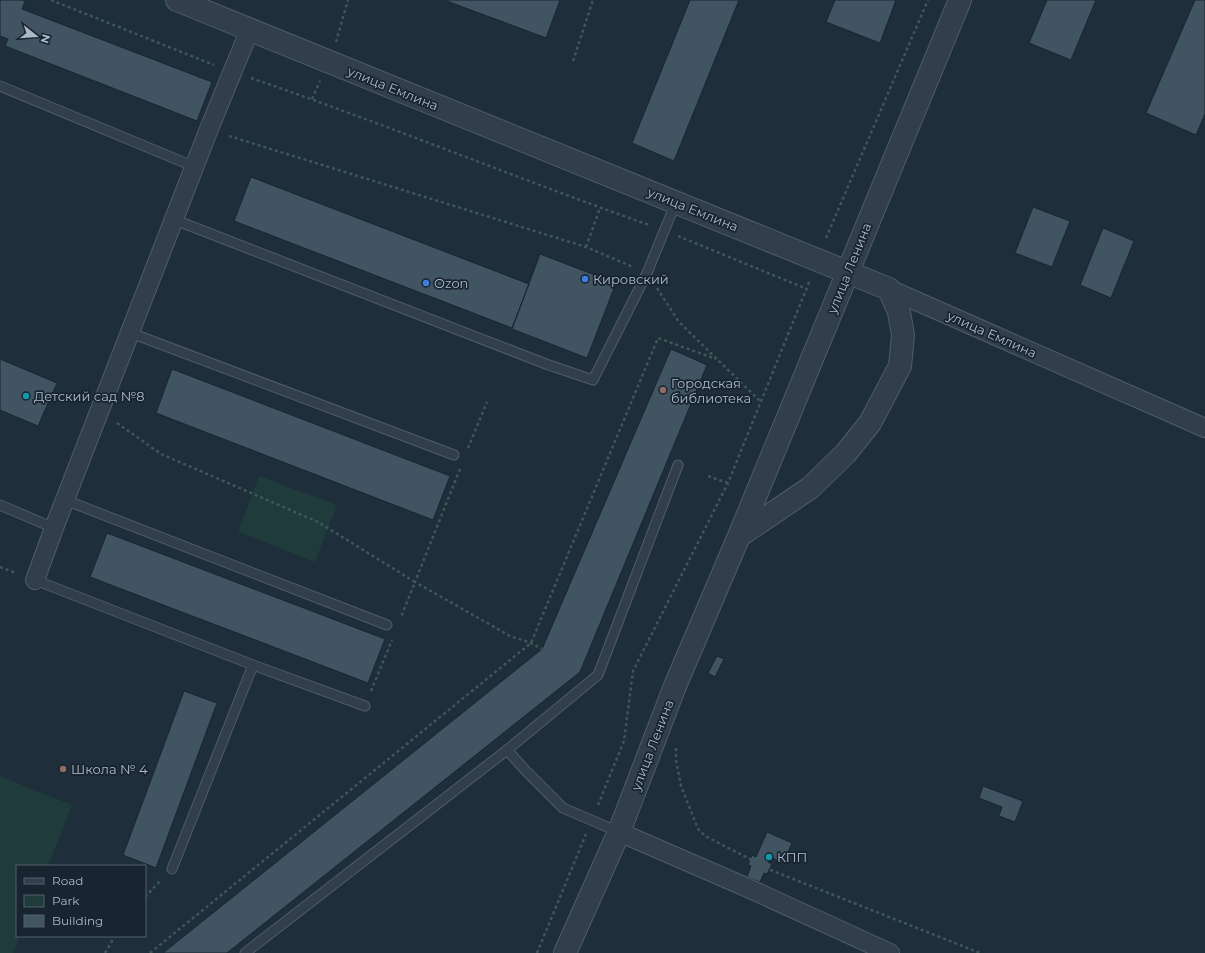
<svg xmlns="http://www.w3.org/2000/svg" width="1205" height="953" font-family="Montserrat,sans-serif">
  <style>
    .green { fill: #203b3b }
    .building { fill: #415462; stroke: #192631 }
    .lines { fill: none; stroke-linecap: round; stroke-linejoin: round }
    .service-casing { stroke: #4f5d68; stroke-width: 11 }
    .minor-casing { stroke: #4f5d68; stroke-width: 20 }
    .tertiary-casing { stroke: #4f5d68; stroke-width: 24 }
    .path { stroke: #3e5857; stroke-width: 2.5; stroke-dasharray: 3 3; stroke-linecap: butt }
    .service { stroke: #323f4a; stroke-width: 9 }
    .minor { stroke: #323f4a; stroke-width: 18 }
    .tertiary { stroke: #323f4a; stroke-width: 22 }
    .shop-dot { fill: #3f7fe0; stroke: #18242f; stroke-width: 1.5 }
    .education-dot { fill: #8d6e63; stroke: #18242f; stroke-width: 1.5 }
    .culture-dot { fill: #0f9aa8; stroke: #18242f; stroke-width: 1.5 }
    .labels { text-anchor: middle; stroke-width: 3.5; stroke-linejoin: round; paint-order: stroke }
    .street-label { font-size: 13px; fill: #acbac7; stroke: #18242f }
    .poi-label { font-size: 13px; fill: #acbac7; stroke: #18242f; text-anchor: start }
  </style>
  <rect width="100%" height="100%" fill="#1e2e3a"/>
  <!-- green -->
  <path class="green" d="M259 476 337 505 315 562 238 532Z
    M0 776 72 805 48 866H17V936H20L13 953H0Z"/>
  <!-- building -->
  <path class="building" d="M0 0H22L25 1 22 9 212 82 197 121 5 46 8 39 0 36Z
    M444 0H560L546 38Z
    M690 0H739L674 161 632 143Z
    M835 0H896L880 43 826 22Z
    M1047 0H1096L1071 60 1029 43Z
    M1195 0H1205V114L1196 135 1146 113Z
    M251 177 529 284 512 328 234 221Z
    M1033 207 1070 221 1052 267 1015 253Z
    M1103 228 1134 241 1111 298 1080 285Z
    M540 254 616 283 587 358 512 329Z
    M671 349 707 365 580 672 227 953H163L542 649Z
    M0 359 57 383 38 426 0 410Z
    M172 369 450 476 433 520 156 413Z
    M107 533 385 639 368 683 90 577Z
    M717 656 724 659 715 677 708 673Z
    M184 691 217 703 156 868 123 855Z
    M983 786 1023 801 1015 822 999 816 1002 807 979 798Z
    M767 832 792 843 783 863 770 857 768 862 772 864 767 874 764 873 760 882 747 877 751 866 748 865 752 855 756 857Z"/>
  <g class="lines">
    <!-- service casing -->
    <g class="service-casing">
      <path id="service" d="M0 86 195 167
        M175 220 546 364 593 380 647 273 676 202
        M131 333 454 455
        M65 500 387 625
        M0 505 54 528
        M35 580 253 665 365 706
        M507 750 598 675 678 465
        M172 869 253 665
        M245 953 507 750 526 771 563 808 619 832"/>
    </g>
    <!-- minor casing -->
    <g class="minor-casing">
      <path id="minor" d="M889 289 1205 428
        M35 580 54 528 209 129 250 29
        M619 832 748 888 890 953"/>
    </g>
    <!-- tertiary casing -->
    <g class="tertiary-casing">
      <path id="tertiary" d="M177 0 889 289 899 312 903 335 900 366 870 423 846 453 810 488 739 536
        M565 953 619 832 675 686 739 536 960 0"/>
    </g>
    <!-- path -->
    <path class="path" d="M51 0 214 65
      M336 42 348 0
      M573 61 593 0
      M251 78C385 124 516 178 649 225
      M312 99 320 81
      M229 136 586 247 633 267
      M678 236 807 289
      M826 238 928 0
      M586 247 600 208
      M657 288 679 322 761 402
      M117 423 161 454 318 522 415 582 401 617
      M468 448 487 402
      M460 469 415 582 510 636 531 643 542 649
      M708 476 728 483
      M0 567 16 573
      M371 691 392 640
      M676 748V760L681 786 698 829 705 836 773 871 980 953
      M598 805 624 741 633 671 728 483 810 280
      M145 897 161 880
      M105 953 115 936
      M150 953 531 643 658 338 716 359
      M537 953 586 834"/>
    <!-- service -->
    <use href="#service" class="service"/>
    <!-- minor -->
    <use href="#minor" class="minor"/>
    <!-- tertiary -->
    <use href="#tertiary" class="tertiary"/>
  </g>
  <!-- markers -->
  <g class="shop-dot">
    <circle cx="585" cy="279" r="4"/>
    <circle cx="426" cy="283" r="4"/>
  </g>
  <g class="education-dot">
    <circle cx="663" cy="390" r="4"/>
    <circle cx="63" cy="769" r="4"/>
  </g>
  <g class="culture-dot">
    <circle cx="26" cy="396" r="4"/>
    <circle cx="769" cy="857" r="4"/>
  </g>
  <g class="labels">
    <!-- street labels -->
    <g class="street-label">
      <text transform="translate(393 88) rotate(22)" y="5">улица Емлина</text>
      <text transform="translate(693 209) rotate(22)" y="5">улица Емлина</text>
      <text transform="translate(849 268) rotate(-68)" y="5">улица Ленина</text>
      <text transform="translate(992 334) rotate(24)" y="5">улица Емлина</text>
      <text transform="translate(652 745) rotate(-69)" y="5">улица Ленина</text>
    </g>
    <!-- poi labels -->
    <g class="poi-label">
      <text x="593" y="284">Кировский</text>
      <text x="434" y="288">Ozon</text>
      <text x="671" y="388">Городская<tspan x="671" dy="15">библиотека</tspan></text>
      <text x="34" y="401">Детский сад №8</text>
      <text x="71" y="774">Школа № 4</text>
      <text x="777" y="862">КПП</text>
    </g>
  </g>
  <!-- legend -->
  <rect x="16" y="865" width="130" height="72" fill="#18242f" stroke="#53606c"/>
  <rect x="24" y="878" width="20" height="6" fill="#323f4a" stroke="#53606c"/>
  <text x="52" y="885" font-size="12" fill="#acbac7">Road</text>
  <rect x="24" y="895" width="20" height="12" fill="#203b3b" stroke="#53606c"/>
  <text x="52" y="905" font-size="12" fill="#acbac7">Park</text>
  <rect x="24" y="915" width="20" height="12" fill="#415462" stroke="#53606c"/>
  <text x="52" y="925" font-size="12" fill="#acbac7">Building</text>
  <!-- north arrow -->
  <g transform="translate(36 36) rotate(107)" stroke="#18242f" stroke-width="3" paint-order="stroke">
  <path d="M0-3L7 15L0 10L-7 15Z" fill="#acbac7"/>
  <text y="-6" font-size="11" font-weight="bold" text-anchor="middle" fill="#acbac7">N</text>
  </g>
</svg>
